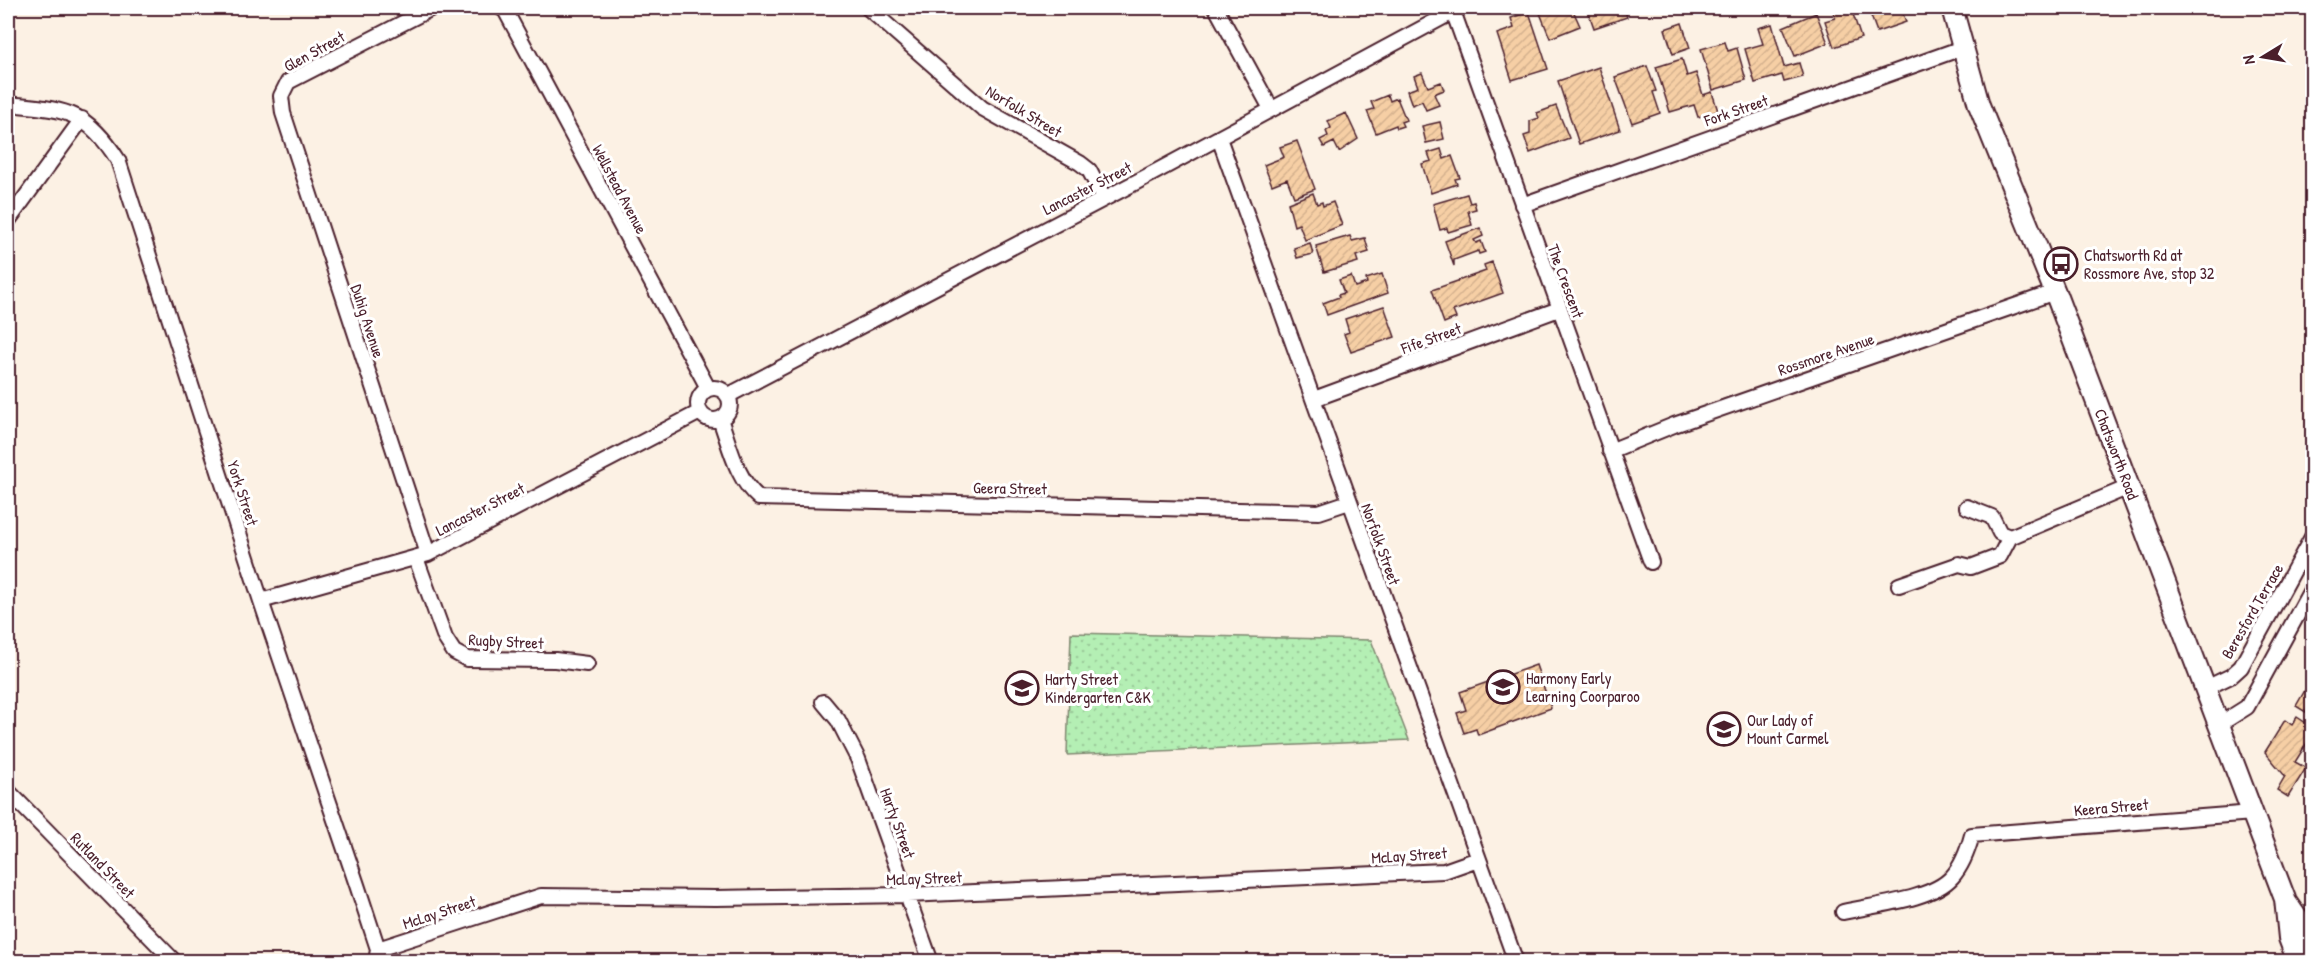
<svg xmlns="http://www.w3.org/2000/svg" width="2320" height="969" font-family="'Patrick Hand',sans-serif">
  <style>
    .park { fill: url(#park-dots); stroke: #7f8770; stroke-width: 1.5 }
    .building { fill: url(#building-hatch); stroke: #4a1f2b; stroke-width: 1.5 }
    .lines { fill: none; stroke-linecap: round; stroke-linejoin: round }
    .minor-casing { stroke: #4a1f2b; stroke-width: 18 }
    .secondary-casing { stroke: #4a1f2b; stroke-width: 24 }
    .minor { stroke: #fff; stroke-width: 14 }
    .secondary { stroke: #fff; stroke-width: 20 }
    .labels { text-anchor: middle; stroke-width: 6; stroke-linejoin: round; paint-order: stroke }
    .street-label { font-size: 16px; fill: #4a1f2b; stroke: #fff }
    .poi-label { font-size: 16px; fill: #4a1f2b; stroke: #fff; text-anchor: start }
  </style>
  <defs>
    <pattern id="park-dots" width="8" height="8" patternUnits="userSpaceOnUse" patternTransform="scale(1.5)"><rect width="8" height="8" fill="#b4efb4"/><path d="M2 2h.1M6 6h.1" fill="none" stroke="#9ccc9b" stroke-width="1.8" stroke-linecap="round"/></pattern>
    <pattern id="building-hatch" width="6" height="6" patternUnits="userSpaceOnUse" patternTransform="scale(1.5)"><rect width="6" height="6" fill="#f6cfa5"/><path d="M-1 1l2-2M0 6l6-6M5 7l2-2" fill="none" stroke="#d4b18e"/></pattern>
  </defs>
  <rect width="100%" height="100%" fill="#fcf1e4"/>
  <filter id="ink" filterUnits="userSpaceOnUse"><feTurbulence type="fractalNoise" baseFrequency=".0167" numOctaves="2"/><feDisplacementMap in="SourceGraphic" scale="12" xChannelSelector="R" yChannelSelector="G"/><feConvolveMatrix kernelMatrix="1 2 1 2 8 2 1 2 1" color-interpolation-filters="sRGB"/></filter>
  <g filter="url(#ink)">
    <!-- park -->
    <path class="park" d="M1071 633 1371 640 1409 740 1067 755Z"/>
    <!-- building -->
    <path class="building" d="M1538 8H1572L1580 26 1550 38Z
      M1587 8H1624L1627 17 1594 28Z
      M1832 8H1851L1861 38 1834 47 1825 21 1835 18Z
      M1868 8H1901L1906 22 1877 32Z
      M1529 12 1548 69 1512 80 1497 34 1514 28 1511 18Z
      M1816 13 1828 43 1795 56 1783 27Z
      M1682 23 1690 48 1673 54 1665 29Z
      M1772 24 1784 67 1799 63 1803 77 1784 82 1782 75 1755 83 1745 49 1763 44 1758 28Z
      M1725 42 1728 51 1737 48 1746 80 1713 90 1701 49Z
      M1682 59 1687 76 1696 73 1703 95 1712 92 1718 111 1698 117 1694 105 1670 112 1656 67Z
      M1647 66 1656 91 1653 92 1660 113 1632 123 1615 77Z
      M1599 67 1620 130 1579 144 1558 81Z
      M1422 73 1428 87 1441 82 1444 90 1434 94 1439 105 1426 110 1422 101 1412 105 1407 91 1418 87 1414 76Z
      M1388 95 1390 101 1397 98 1406 120 1401 122 1403 126 1397 128 1396 125 1376 133 1367 111 1374 109 1371 102Z
      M1556 106 1569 138 1530 153 1524 136 1530 134V121L1539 118 1537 113Z
      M1346 113 1358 139 1339 152 1334 142 1324 147 1320 140 1328 136 1326 131 1331 128 1328 121Z
      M1440 122 1444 139 1426 143 1422 126Z
      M1297 141 1315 189 1294 197 1287 179 1272 185 1264 165 1284 157 1280 147Z
      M1441 149 1444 159 1452 156 1460 178 1455 179 1457 184 1431 193 1422 164 1431 161 1428 153Z
      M1313 193 1317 204 1322 202 1323 206 1333 202 1342 225 1305 240 1299 224 1294 226 1288 203Z
      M1467 194 1470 203 1474 202 1476 209 1468 211 1472 225 1448 232 1447 228 1440 230 1433 204Z
      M1480 228 1483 236 1474 240 1476 243 1481 241 1485 252 1479 254 1478 251 1454 260V266L1445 241Z
      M1350 236 1352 241 1365 238 1369 252 1356 256 1358 262 1324 272 1316 246Z
      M1310 243 1313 254 1297 258 1294 248Z
      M1492 262 1503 293 1453 311 1456 318 1444 323 1432 290 1486 271 1484 265Z
      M1382 274 1388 293 1327 315 1323 303 1339 297 1338 295 1344 293 1339 280 1351 276 1355 287 1367 283 1366 279Z
      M1384 306 1395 337 1351 352 1344 334 1349 332 1345 319Z
      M1536 665 1551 708 1478 735 1476 729 1464 733 1457 713 1466 710 1460 692Z
      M2312 678V716L2296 706Z
      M2297 717 2312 727V735L2295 762 2306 768 2288 797 2277 790 2285 776 2265 752 2285 720 2292 725Z"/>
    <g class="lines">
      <!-- minor casing -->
      <g class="minor-casing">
        <path id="minor" d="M501 8 505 10 708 388
          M868 8 982 108 1080 163 1089 170 1104 198
          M1216 8 1270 107
          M1453 11 1651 562
          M8 104C64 110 85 108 118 160L261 601 357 885 378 949 376 962
          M1219 138 1516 962
          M1522 205 1962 48
          M8 221 82 119
          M698 404a16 16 0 1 1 32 0a16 16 0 1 1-32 0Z
          M729 395 1144 178 1460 8
          M1314 399 1559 309
          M720 419C730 446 736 479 759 498L1319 512 1349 502
          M1610 451 1674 425 2055 292
          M1967 507 1992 517 2000 533 2010 537
          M428 554 283 113 281 96 288 82 432 8
          M416 558 445 638 454 652 467 659 555 660 587 664
          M1899 585 1959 564 1971 567 2000 556 2010 537 2129 487
          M261 601 428 554 700 412
          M2206 688 2231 676 2241 667 2312 537
          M823 702 838 720 858 759 931 962
          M2220 724 2247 707 2312 588
          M8 791 175 962
          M1843 912C1873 905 1932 900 1952 877 1962 866 1968 850 1972 835L2253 813
          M378 949 541 896 715 898 907 895 1444 871 1478 859"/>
      </g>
      <!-- secondary casing -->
      <g class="secondary-casing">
        <path id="secondary" d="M1952 8 1979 105 2055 292 2285 899 2289 938 2298 962
          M2286 902 2306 931 2312 947"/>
      </g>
      <!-- minor -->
      <use href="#minor" class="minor"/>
      <!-- secondary -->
      <use href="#secondary" class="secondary"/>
    </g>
  </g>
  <!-- icons -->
  <defs>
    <g id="bus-ring" transform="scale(1.725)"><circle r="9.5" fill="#fff" stroke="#4a1f2b" stroke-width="1.5"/><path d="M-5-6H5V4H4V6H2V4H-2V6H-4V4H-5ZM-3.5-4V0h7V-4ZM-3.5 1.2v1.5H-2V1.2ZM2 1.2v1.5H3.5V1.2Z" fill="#4a1f2b"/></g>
    <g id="school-ring" transform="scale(1.725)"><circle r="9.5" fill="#fff" stroke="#4a1f2b" stroke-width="1.5"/><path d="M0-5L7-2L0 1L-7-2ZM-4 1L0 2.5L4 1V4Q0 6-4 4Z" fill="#4a1f2b"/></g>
  </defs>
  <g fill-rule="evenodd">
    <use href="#bus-ring" x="2061" y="264"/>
    <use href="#school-ring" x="1503" y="687"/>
    <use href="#school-ring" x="1022" y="688"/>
    <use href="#school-ring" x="1724" y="729"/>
  </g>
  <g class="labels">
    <!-- street labels -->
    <g class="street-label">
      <text transform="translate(314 51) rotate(-29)" y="6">Glen Street</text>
      <text transform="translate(1736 110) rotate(-19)" y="6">Fork Street</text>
      <text transform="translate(1024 111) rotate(31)" y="6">Norfolk Street</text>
      <text transform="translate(1087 188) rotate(-27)" y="6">Lancaster Street</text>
      <text transform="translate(620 189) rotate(62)" y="6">Wellstead Avenue</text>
      <text transform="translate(1566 281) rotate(70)" y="6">The Crescent</text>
      <text transform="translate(368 321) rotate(72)" y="6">Duhig Avenue</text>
      <text transform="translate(1431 338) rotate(-20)" y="6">Fife Street</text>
      <text transform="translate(1826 354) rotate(-19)" y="6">Rossmore Avenue</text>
      <text transform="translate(2117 454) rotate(69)" y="6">Chatsworth Road</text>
      <text transform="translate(1010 488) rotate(1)" y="6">Geera Street</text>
      <text transform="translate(243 493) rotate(72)" y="6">York Street</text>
      <text transform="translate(480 509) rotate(-27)" y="6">Lancaster Street</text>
      <text transform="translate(1381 544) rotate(70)" y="6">Norfolk Street</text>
      <text transform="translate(2252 611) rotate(-60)" y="6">Beresford Terrace</text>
      <text transform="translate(506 641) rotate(3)" y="6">Rugby Street</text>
      <text transform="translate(2111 807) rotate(-5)" y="6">Keera Street</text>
      <text transform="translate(898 823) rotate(70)" y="6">Harty Street</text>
      <text transform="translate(1409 855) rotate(-4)" y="6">McLay Street</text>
      <text transform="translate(103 865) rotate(46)" y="6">Rutland Street</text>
      <text transform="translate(924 878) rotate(-2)" y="6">McLay Street</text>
      <text transform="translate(439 912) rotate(-18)" y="6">McLay Street</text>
    </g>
    <!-- poi labels -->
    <g class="poi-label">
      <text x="2084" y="261">Chatsworth Rd at<tspan x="2084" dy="18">Rossmore Ave, stop 32</tspan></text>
      <text x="1526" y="684">Harmony Early<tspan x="1526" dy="18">Learning Coorparoo</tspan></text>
      <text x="1045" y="685">Harty Street<tspan x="1045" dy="18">Kindergarten C&amp;K</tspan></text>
      <text x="1747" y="726">Our Lady of<tspan x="1747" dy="18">Mount Carmel</tspan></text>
    </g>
  </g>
  <!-- margin -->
  <rect width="2320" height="969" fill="none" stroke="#fff" stroke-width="30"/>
  <rect x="15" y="15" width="2290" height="939" fill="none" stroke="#4a1f2b" stroke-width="2" filter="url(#ink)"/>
  <!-- north arrow -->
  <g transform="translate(2263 57) rotate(259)" stroke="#ffffff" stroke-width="4.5" paint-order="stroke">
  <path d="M0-4.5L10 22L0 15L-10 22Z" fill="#4a1f2b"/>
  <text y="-9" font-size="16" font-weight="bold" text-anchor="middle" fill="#4a1f2b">N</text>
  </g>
</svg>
